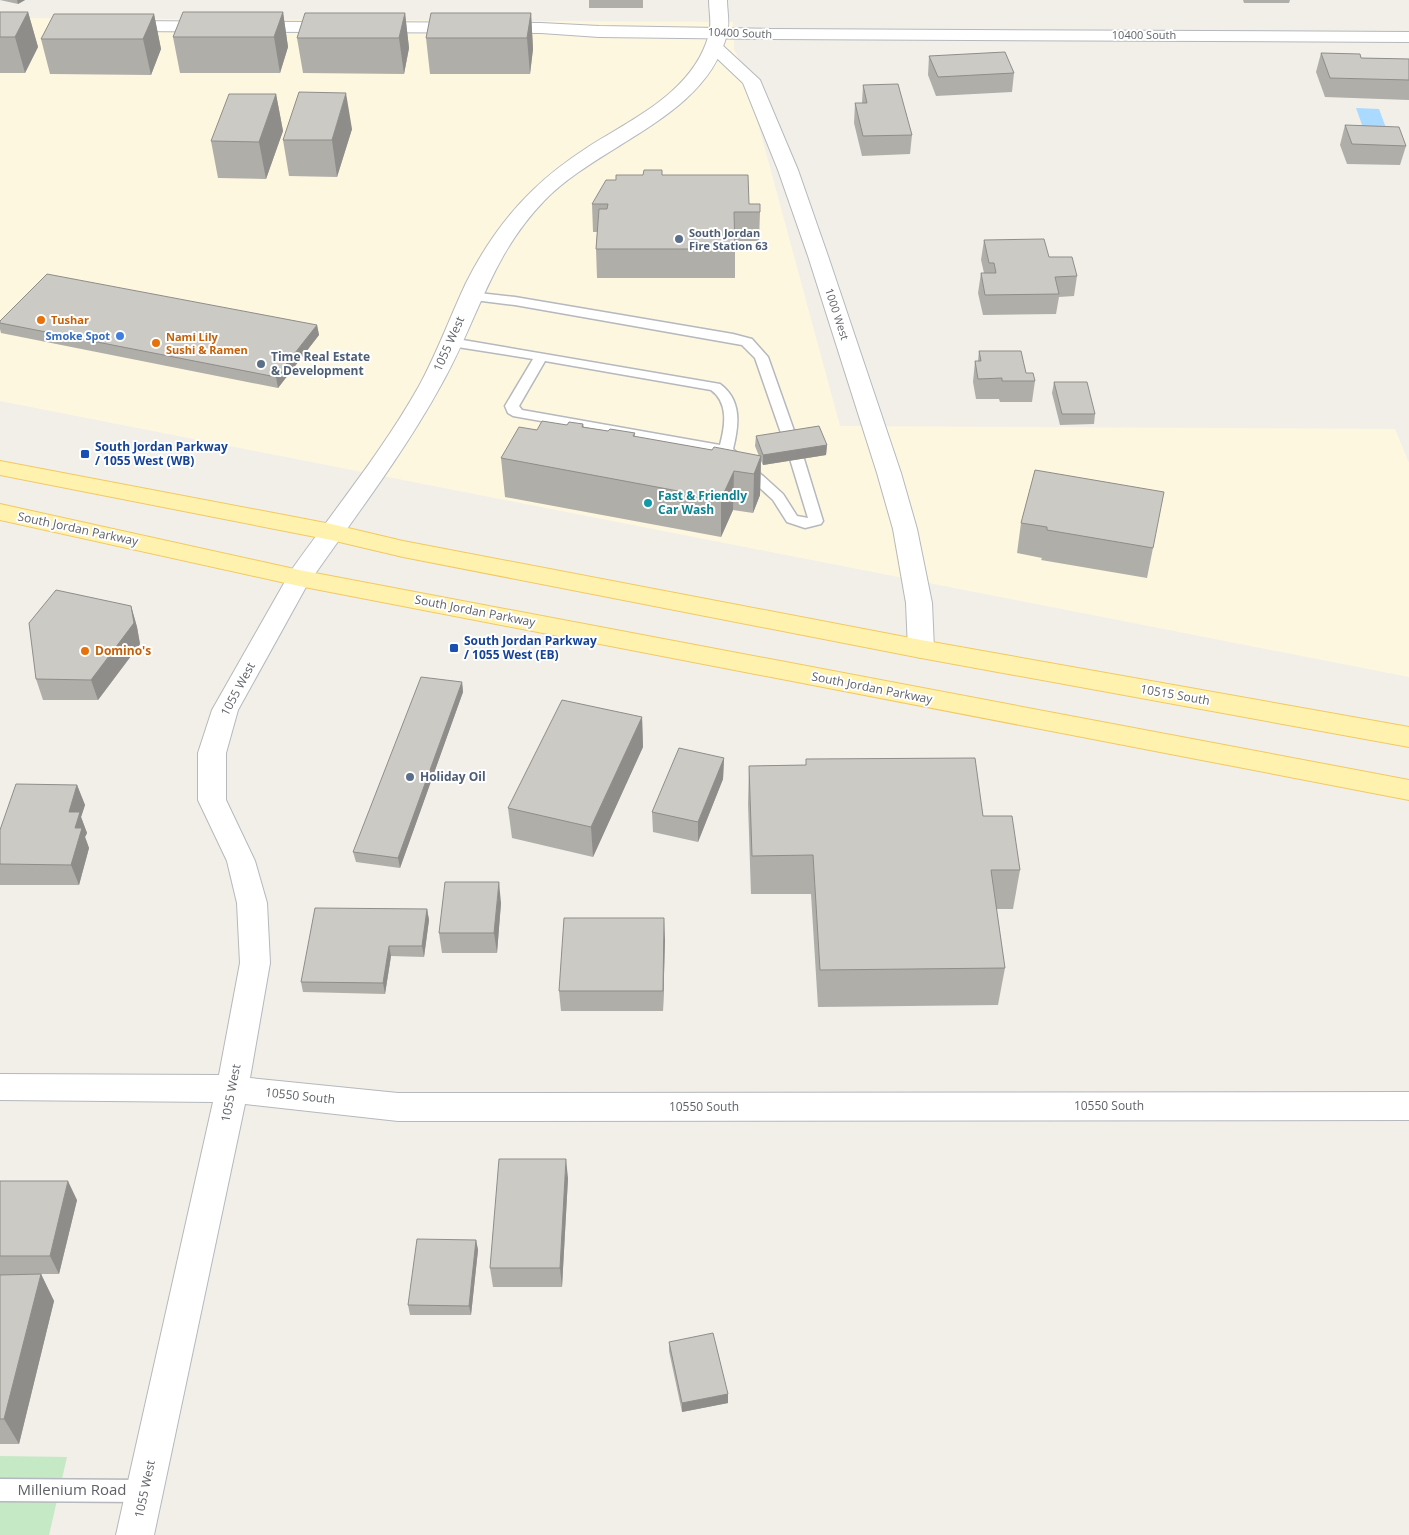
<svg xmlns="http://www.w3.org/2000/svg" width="1409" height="1535" font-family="'Open Sans',sans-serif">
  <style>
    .commercial { fill: #fef7e0 }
    .green { fill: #c5e8c5 }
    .water { fill: #aadaff }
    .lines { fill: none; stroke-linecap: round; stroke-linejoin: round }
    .lane-casing { stroke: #b5b8bc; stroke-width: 3 }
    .street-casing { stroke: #b5b8bc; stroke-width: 2 }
    .secondary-casing { stroke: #b6babf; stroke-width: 2 }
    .primary-casing { stroke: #f2c960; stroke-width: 2 }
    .lane { fill: #fff; fill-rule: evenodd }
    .street { fill: #fff; fill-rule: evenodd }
    .secondary { fill: #fff; fill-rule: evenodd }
    .primary { fill: #fff2af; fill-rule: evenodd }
    .wall { fill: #afaea9 }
    .shaded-wall { fill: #8f8d8a }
    .building { fill: #cccac5; stroke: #8f8d8a }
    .service-dot { fill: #5c6f8a; stroke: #fff; stroke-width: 2 }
    .food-dot { fill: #e8710a; stroke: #fff; stroke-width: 2 }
    .shop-dot { fill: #3f7fe0; stroke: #fff; stroke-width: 2 }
    .transit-dot { fill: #1a4fb4; stroke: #fff; stroke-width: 2 }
    .culture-dot { fill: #0f9aa8; stroke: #fff; stroke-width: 2 }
    .labels { text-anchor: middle; stroke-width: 4; stroke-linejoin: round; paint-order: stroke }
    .far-street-label { font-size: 11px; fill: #5f6368; stroke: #fff }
    .far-service-label { font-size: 11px; font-weight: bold; fill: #4e5e75; stroke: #fff; text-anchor: start }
    .far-food-label { font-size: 11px; font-weight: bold; fill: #c56008; stroke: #fff; text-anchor: start }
    .far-shop-label { font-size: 11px; font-weight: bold; fill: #366cbe; stroke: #fff; text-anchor: end }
    .street-label { font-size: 12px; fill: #5f6368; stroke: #fff }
    .service-label { font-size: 12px; font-weight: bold; fill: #4e5e75; stroke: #fff; text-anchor: start }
    .transit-label { font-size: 12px; font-weight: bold; fill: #164399; stroke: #fff; text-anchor: start }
    .culture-label { font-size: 12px; font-weight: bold; fill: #0d838f; stroke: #fff; text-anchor: start }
    .food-label { font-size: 12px; font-weight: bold; fill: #c56008; stroke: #fff; text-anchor: start }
    .near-street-label { font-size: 15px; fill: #5f6368; stroke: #fff }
  </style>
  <rect width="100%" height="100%" fill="#f1efe8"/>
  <!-- commercial -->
  <path class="commercial" d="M0 18 733 22 734 49 743 68 840 426 1395 429 1409 463V677L0 401Z"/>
  <!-- green -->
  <path class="green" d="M0 1456 67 1457 49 1535H0Z"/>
  <!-- water -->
  <path class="water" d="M1356 108 1379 109 1389 136H1366Z"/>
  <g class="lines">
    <!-- lane casing -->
    <g class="lane-casing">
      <path id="lane" d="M470 292 515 297 733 334 752 339 768 357 804 459 823 521 821 524 805 528 787 522 773 500 722 453 513 416 508 413 505 406 533 359 451 346 445 342 451 338 720 384C742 400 739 425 733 449L783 494 797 516 808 518 790 459 755 358 742 345 515 305 466 299 464 296ZM545 361 711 390C729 403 725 426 720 445L522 410 519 406Z
        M0 1479 145 1480 153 1483 156 1491 153 1499 145 1502 0 1501Z"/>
    </g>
    <!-- street casing -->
    <g class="street-casing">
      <path id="street" d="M118 21 541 23 599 26 772 29 1409 32V42L772 39 599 37 541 33 118 31 112 30 109 26 112 22Z
        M714 42 720 43 760 80 798 170 828 256 901 473 917 529 932 603 934 649 930 655 921 658 912 655 908 649 906 603 893 529 877 473 808 256 778 170 743 83 705 47 708 43Z
        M299 570 308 572 311 578 238 710 226 753V800L255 861 267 903 270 963 250 1078 398 1093 1409 1092V1120L398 1121 245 1104 154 1535H116L213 1102 0 1100V1074L219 1075 240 963 237 903 227 861 198 800V753L212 710 287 578 290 572Z"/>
    </g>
    <!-- secondary casing -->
    <g class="secondary-casing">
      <path id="secondary" d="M709 0H727C727 11 730 23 727 34 706 118 600 143 544 201 489 258 478 321 440 387 402 456 353 519 308 584L299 586 290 584 287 578 290 572C334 510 382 452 419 386 437 353 450 317 466 283 483 249 505 217 532 191 549 174 568 160 588 147 634 118 694 91 709 34 712 23 709 11 709 0Z"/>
    </g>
    <!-- primary casing -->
    <g class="primary-casing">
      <path id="primary" d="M0 461 331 524 403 541 921 640 1409 727V747L921 658 403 557 331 540 0 475Z
        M0 504 299 570 1409 780V800L299 586 0 520Z"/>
    </g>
    <!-- lane -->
    <use href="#lane" class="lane"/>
    <!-- street -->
    <use href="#street" class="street"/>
    <!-- secondary -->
    <use href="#secondary" class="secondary"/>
    <!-- primary -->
    <use href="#primary" class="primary"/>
  </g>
  <!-- wall -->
  <path class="wall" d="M0 0H25L18 4Z
    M589 0H643V8H589Z
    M1243 0H1290L1289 3H1244Z
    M0 12H28L38 47 25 73H0Z
    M283 12 288 47 280 73H180L173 37Z
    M405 13 409 48 404 74 303 73 297 38Z
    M531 13 533 49 530 74H430L426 38Z
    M154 14 161 49 151 75 50 74 41 39Z
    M1321 53 1361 58 1409 59V100L1325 97 1316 72Z
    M929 56 1014 73 1012 92 936 96 928 75Z
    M863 85 912 135 910 154 862 156 854 123 855 103H862Z
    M276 94 283 131 266 179 218 178 211 141Z
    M1345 125 1406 146 1400 165 1347 164 1340 145Z
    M352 129 337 177 289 176 283 140Z
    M662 175 749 204 760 212 759 241H735V278H597L596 249 597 232H593L592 204 616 180Z
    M984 240 1049 257 1077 276 1074 296 1059 297 1056 314 983 315 978 293 981 273H984L981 260Z
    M0 321 317 325 319 335 278 388 1 333 0 329Z
    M979 351 1026 373 1035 381 1032 402H1000L999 399H976L973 382 975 361H978Z
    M1054 382 1095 414 1094 424 1060 425 1052 393Z
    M583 424 584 427 608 431 635 433V437L712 450 759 456 755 446 756 436 827 445 826 455 763 465 761 461 760 495 753 513 733 510 721 537 505 497 501 458 537 430 567 425Z
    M1035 470 1153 548 1147 578 1041 560 1042 558 1017 553 1021 523Z
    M131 606 137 627 140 644 98 700H43L36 679Z
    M462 682 463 692 400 868 356 862 353 852Z
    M642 717 643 747 593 857 512 838 508 808Z
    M724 758 723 779 698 842 653 832 652 812Z
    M806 759 983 816 1020 870 1013 909H996L1005 968 998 1005 818 1007 811 894H751L748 804 749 766 806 765Z
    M77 785 85 805 81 817 87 833 85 837 89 848 79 885H0V830Z
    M501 903 497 953H442L439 933Z
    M427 909 429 920 424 957 391 956 385 994 303 992 301 982Z
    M665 939 663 1011H561L559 991Z
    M568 1178 562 1287H493L490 1268Z
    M0 1181 77 1200 59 1274H41L54 1301 19 1444H0Z
    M476 1240 478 1250 471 1315H410L408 1305Z
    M669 1342 728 1394V1403L682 1412 669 1351Z"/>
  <!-- shaded-wall -->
  <path class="shaded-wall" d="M17 0H25L18 4Z
    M28 12 38 47 25 73 15 37Z
    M283 12 288 47 280 73 274 37Z
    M405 13 409 48 404 74 399 38Z
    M531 13 533 49 530 74 527 38Z
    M154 14 161 49 151 75 143 39Z
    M346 93 352 129 337 177 332 140Z
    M276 94 283 131 266 179 259 142Z
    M317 325 319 335 278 388 276 377Z
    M827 445 826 455 763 465V455Z
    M761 456 760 495 753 513 754 474Z
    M734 471 733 510 721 537V499Z
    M131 606 137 627 140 644 98 700 91 680Z
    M462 682 463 692 400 868 398 858Z
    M642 717 643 747 593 857 591 827Z
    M724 758 723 779 698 842V822Z
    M77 785 85 805 81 817 87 833 85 837 89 848 79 885 71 865 69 812Z
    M499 882 501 903 497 953 494 933Z
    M427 909 429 920 424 957 422 946Z
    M664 918 665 939 663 1011V991Z
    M389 946 391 956 385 994 383 983Z
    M566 1159 568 1178 562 1287 560 1268Z
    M68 1181 77 1200 59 1274 50 1256Z
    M476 1240 478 1250 471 1315 469 1306Z
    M41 1274 54 1301 19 1444 4 1419Z
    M728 1394V1403L682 1412V1403Z"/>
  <!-- building -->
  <path class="building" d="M0 12H28L15 37H0Z
    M183 12H283L274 37H173Z
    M305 13H405L399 38H297Z
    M431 13H531L527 38H426Z
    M54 14H154L143 39H41Z
    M1005 52 1014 73 938 77 929 56Z
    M1321 53 1360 54 1361 58 1409 59V80L1330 78Z
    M898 84 912 135 863 136 855 103H867L863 85Z
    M299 92 346 93 332 140H283Z
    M229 94H276L259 142 211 141Z
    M1345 125 1399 127 1406 146 1352 144Z
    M644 170H662V175H748L749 204H760V212H734L735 249H596L599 209H607L608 204H592L606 180H616V175H643Z
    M1044 239 1049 257H1072L1077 276 1055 277 1059 294 985 295 981 273H996L994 263H989L984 240Z
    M47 274 317 325 276 377 0 323V321Z
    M979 351H1021L1026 373H1033L1035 381H1002V378L978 379 975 361H981Z
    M1054 382H1087L1095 414H1062Z
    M542 421 567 425 569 422 583 424 582 427 608 431 610 429 635 433 633 436 712 450 714 447 761 456 754 474 734 471 721 499 501 458 519 427 537 430Z
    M819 426 827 445 763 455 756 436Z
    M1035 470 1164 492 1153 548 1047 530V527L1021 523Z
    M56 590 131 606 134 623 91 680 36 679 29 623Z
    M421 677 462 682 398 858 353 852Z
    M562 700 642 717 591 827 508 808Z
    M679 748 724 758 698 822 652 812Z
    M975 758 983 816H1012L1020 870H991L1005 968 820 970 813 855 752 856 749 766 806 765V759Z
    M16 784 77 785 69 812H80L75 828H82L71 865 0 864V830Z
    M445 882H499L494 933H439Z
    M315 908 427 909 422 946H389L383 983 301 982Z
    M564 918H664L663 991H559Z
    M499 1159H566L560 1268H490Z
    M0 1181H68L50 1256H0Z
    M417 1239 476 1240 469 1306 408 1305Z
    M41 1274 4 1419H0V1275Z
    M713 1333 728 1394 682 1403 669 1342Z"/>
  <!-- markers -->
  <g class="service-dot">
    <circle cx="679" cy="239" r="5"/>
    <circle cx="261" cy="364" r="5"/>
    <circle cx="410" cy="777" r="5"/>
  </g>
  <g class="food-dot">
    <circle cx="41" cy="320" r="5"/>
    <circle cx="156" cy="343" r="5"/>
    <circle cx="85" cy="651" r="5"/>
  </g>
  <circle class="shop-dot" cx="120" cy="336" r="5"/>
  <g class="transit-dot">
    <rect x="80" y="449" width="10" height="10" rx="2.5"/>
    <rect x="449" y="643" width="10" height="10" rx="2.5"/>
  </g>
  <circle class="culture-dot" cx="648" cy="503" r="5"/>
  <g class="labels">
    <!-- far-street labels -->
    <g class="far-street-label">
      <text transform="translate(740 33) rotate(2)" y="4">10400 South</text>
      <text x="1144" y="39">10400 South</text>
      <text transform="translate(837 314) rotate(72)" y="4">1000 West</text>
    </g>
    <!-- far-service labels -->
    <g class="far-service-label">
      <text x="689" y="237">South Jordan<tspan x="689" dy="13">Fire Station 63</tspan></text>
    </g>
    <!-- far-food labels -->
    <g class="far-food-label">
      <text x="51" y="324">Tushar</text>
      <text x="166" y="341">Nami Lily<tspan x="166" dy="13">Sushi &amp; Ramen</tspan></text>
    </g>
    <!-- far-shop labels -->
    <g class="far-shop-label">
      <text x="110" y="340">Smoke Spot</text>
    </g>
    <!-- street labels -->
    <g class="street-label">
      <text transform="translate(449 344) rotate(-66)" y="4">1055 West</text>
      <text transform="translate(78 529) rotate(12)" y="4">South Jordan Parkway</text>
      <text transform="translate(475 611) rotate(11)" y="4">South Jordan Parkway</text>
      <text transform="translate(872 688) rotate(11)" y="4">South Jordan Parkway</text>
      <text transform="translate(238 689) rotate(-62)" y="4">1055 West</text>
      <text transform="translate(1175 695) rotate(10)" y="4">10515 South</text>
      <text transform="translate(231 1093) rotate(-79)" y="4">1055 West</text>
      <text transform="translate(300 1096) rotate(6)" y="4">10550 South</text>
      <text x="1109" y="1110">10550 South</text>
      <text x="704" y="1111">10550 South</text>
      <text transform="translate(145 1489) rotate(-78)" y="4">1055 West</text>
    </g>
    <!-- service labels -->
    <g class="service-label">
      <text x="271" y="361">Time Real Estate<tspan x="271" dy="14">&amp; Development</tspan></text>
      <text x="420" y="781">Holiday Oil</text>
    </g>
    <!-- transit labels -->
    <g class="transit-label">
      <text x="95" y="451">South Jordan Parkway<tspan x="95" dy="14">/ 1055 West (WB)</tspan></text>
      <text x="464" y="645">South Jordan Parkway<tspan x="464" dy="14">/ 1055 West (EB)</tspan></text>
    </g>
    <!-- culture labels -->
    <g class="culture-label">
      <text x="658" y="500">Fast &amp; Friendly<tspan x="658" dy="14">Car Wash</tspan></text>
    </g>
    <!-- food labels -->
    <g class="food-label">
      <text x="95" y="655">Domino's</text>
    </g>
    <!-- near-street labels -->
    <g class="near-street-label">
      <text x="72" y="1495">Millenium Road</text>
    </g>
  </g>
</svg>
